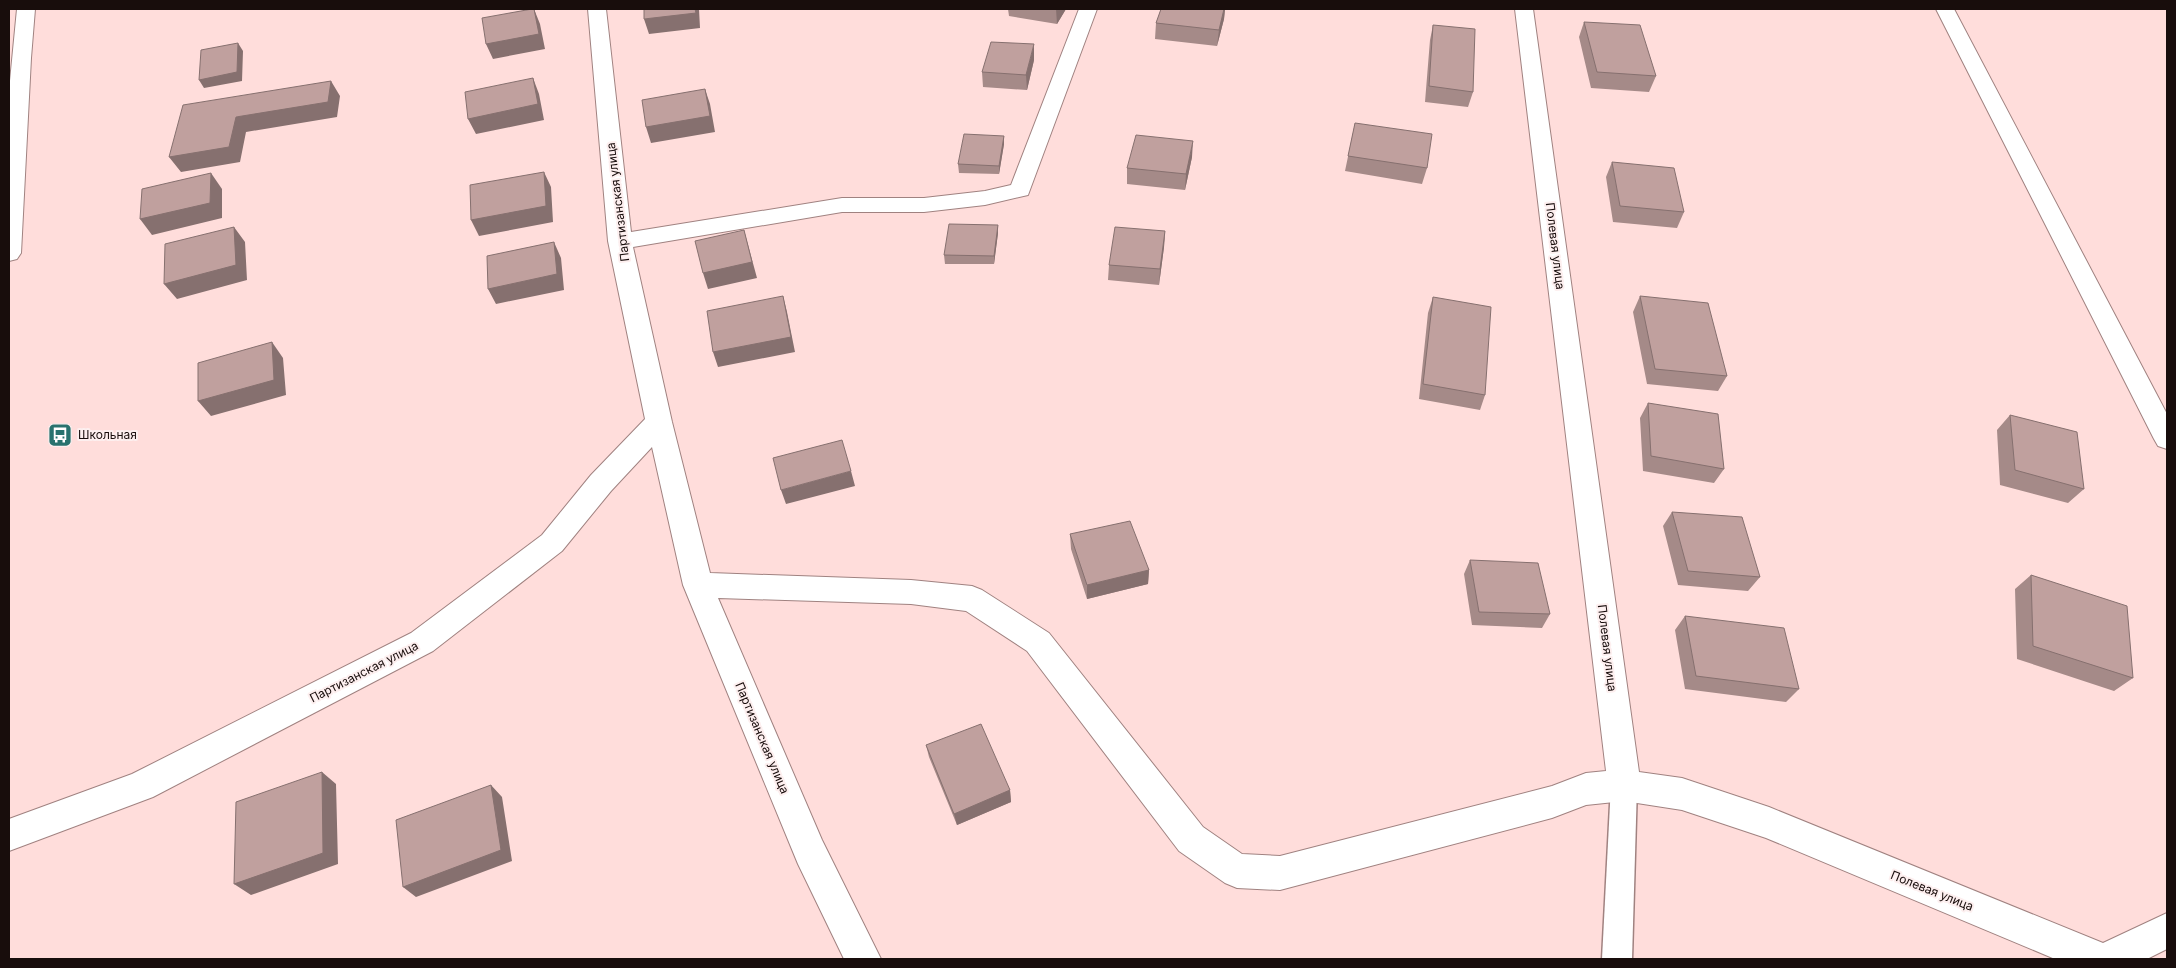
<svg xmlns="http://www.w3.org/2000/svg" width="2176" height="968" font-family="Inter,sans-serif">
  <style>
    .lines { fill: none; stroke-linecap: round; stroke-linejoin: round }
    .service-casing { stroke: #a08280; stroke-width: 3 }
    .minor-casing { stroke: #a08280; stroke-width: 2 }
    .trunk-casing { stroke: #a08280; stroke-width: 2 }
    .service { fill: #fff; fill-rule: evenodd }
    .minor { fill: #fff; fill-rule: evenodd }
    .trunk { fill: #fff; fill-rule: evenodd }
    .wall { fill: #a58a88 }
    .shaded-wall { fill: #86706f }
    .building { fill: #c0a09e; stroke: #86706f }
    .labels { text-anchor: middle; stroke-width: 4; stroke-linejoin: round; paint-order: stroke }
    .street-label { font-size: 12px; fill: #180d0c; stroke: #fdefef }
    .poi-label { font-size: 12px; fill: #180d0c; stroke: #fdefef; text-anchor: start }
  </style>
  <rect width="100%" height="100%" fill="#ffdddb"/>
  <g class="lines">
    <!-- service casing -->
    <g class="service-casing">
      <path id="service" d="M1624 772 1634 776 1637 785 1632 959H1602L1611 785 1614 776Z"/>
    </g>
    <!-- minor casing -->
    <g class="minor-casing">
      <path id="minor" d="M588 9H606L631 232 842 198H924L985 191 1011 185 1079 9H1097L1028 195 985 205 924 212H842L633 247 672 422 710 573 911 580 972 586 982 590 1049 633 1203 827 1242 854 1280 856 1552 786 1586 773 1606 771 1515 9H1533L1639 772 1682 778 1769 807 2103 943 2167 913V949L2147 959H2055L1766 838 1682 810 1624 801 1586 805 1552 818 1280 890 1237 888 1225 883 1179 851 1027 651 966 611 911 604 718 598 822 840 881 959H844L798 864 683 585 652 447 611 491 562 551 433 651 153 797 9 851V819L132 774 411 633 542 535 591 475 645 419 608 241Z
        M1936 9H1954L2167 414V449L2158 446 2154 439Z"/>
    </g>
    <!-- trunk casing -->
    <g class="trunk-casing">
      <path id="trunk" d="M17 9H35L31 58 21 253 17 259 9 261V91Z"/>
    </g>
    <!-- service -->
    <use href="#service" class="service"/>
    <!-- minor -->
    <use href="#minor" class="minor"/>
    <!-- trunk -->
    <use href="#trunk" class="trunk"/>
  </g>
  <!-- wall -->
  <path class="wall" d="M1008 9H1066L1057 24 1009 16Z
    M1161 9H1225L1224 19 1217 46 1155 39 1156 23Z
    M1584 22 1656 76 1649 92 1591 88 1579 37Z
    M1433 25 1473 92 1468 107 1425 102 1430 40Z
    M1034 60 1027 90 983 87 982 72Z
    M1355 123 1427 168 1422 184 1345 171Z
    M1004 136V144L999 174 959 173 958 164Z
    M1192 157 1185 190 1127 184V168Z
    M1612 162 1684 212 1677 228 1613 222 1606 177Z
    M998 225V233L994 264H945L944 255Z
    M1165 231 1164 247 1159 285 1108 280 1109 265Z
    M1640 296 1727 376 1718 391 1647 384 1633 312Z
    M1433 297 1485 395 1480 410 1419 399 1428 313Z
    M1648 403 1724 469 1714 483 1643 471 1640 418Z
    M2010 415 2084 489 2068 503 2000 485 1997 430Z
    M1672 512 1760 577 1748 591 1678 585 1663 526Z
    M1070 534 1149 570 1148 584 1087 599 1071 549Z
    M1470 560 1550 614 1542 628 1472 625 1464 574Z
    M2031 575 2133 678 2114 691 2017 659 2015 589Z
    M1685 616 1799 689 1786 702 1685 689 1675 630Z
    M926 745 1010 790 1011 802 957 825 929 757Z"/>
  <!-- shaded-wall -->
  <path class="shaded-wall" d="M534 9 540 24 545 49 493 59 486 44Z
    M695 9H699L700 28 649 34 644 19Z
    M1057 9H1066L1057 24 1056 9Z
    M1224 9H1225L1224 19 1217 46 1219 30Z
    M238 43 243 51 242 81 204 88 199 80Z
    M1034 44V60L1027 90 1026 75Z
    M533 78 539 94 544 120 476 134 468 119Z
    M331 81 340 96 337 117 246 132 240 162 181 172 169 157 236 117Z
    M705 89 710 104 715 132 651 143 646 127Z
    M1004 136V144L999 174V166Z
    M1193 141 1192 157 1185 190 1186 174Z
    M544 172 551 187 553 222 479 236 471 220Z
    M211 173 222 189V218L152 235 140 219Z
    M998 225V233L994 264V256Z
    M234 227 245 242 247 280 177 299 164 284Z
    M744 230 757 278 708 289 703 273Z
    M1165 231 1164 247 1159 285 1160 269Z
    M554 242 561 258 564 290 496 304 488 289Z
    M783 296 787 312 795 352 718 367 713 352Z
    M272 342 283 358 286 395 211 416 198 401Z
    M851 471 855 486 786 504 781 490Z
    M1149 570 1148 584 1087 599V585Z
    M322 772 336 784 338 864 251 895 234 884Z
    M491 785 502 797 512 861 416 897 403 887Z
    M1010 790 1011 802 957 825 954 814Z"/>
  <!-- building -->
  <path class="building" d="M532 9H534L539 34 486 44 482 18Z
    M644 9H695L696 13 644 19Z
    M1161 9H1224L1219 30 1156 23Z
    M1584 22 1640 25 1656 76 1597 72Z
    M1433 25 1475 29 1473 92 1429 86Z
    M991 42 1034 44 1026 75 982 72Z
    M238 43 237 72 199 80 201 50Z
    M533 78 538 104 468 119 465 92Z
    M331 81 328 102 236 117 229 147 169 157 183 105Z
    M705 89 710 116 646 127 642 100Z
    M1355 123 1432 134 1427 168 1348 156Z
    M964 134 1004 136 999 166 958 164Z
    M1136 135 1193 141 1186 174 1127 168Z
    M1612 162 1674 168 1684 212 1620 206Z
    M544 172 546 206 471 220 470 185Z
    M211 173 210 203 140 219 142 189Z
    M949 224 998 225 994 256 944 255Z
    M234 227 236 265 164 284 165 244Z
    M1115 227 1165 231 1160 269 1109 265Z
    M744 230 752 262 703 273 695 241Z
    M554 242 557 274 488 289 487 256Z
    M783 296 791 337 713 352 707 311Z
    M1640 296 1708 303 1727 376 1655 369Z
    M1433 297 1491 307 1485 395 1423 384Z
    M272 342 274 380 198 401V363Z
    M1648 403 1718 414 1724 469 1651 456Z
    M2010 415 2077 432 2084 489 2015 470Z
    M842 440 851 471 781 490 773 458Z
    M1672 512 1742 517 1760 577 1688 571Z
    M1130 521 1149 570 1087 585 1070 534Z
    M1470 560 1538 563 1550 614 1479 612Z
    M2031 575 2127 606 2133 678 2033 646Z
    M1685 616 1784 628 1799 689 1696 676Z
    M981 724 1010 790 954 814 926 745Z
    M322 772 323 853 234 884 236 802Z
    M491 785 501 850 403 887 396 820Z"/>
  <!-- icons -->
  <defs>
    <g id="bus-square" transform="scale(1.25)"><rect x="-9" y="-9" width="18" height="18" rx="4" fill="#28726e" stroke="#fdefef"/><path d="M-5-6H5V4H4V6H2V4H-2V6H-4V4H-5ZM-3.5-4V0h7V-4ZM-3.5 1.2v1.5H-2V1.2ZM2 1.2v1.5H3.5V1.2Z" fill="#fff"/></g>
  </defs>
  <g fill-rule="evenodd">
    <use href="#bus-square" x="60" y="435"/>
  </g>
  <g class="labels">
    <!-- street labels -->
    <g class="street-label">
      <text transform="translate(618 202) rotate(-97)" y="4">Партизанская улица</text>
      <text transform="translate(1555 246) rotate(83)" y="4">Полевая улица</text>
      <text transform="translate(1607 648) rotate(83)" y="4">Полевая улица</text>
      <text transform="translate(364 672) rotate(-27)" y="4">Партизанская улица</text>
      <text transform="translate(762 738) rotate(67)" y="4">Партизанская улица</text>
      <text transform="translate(1932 891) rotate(22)" y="4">Полевая улица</text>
    </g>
    <!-- poi labels -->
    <g class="poi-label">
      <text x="78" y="439">Школьная</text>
    </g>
  </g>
  <!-- border -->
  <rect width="2176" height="968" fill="none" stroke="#180d0c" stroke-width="20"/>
</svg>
